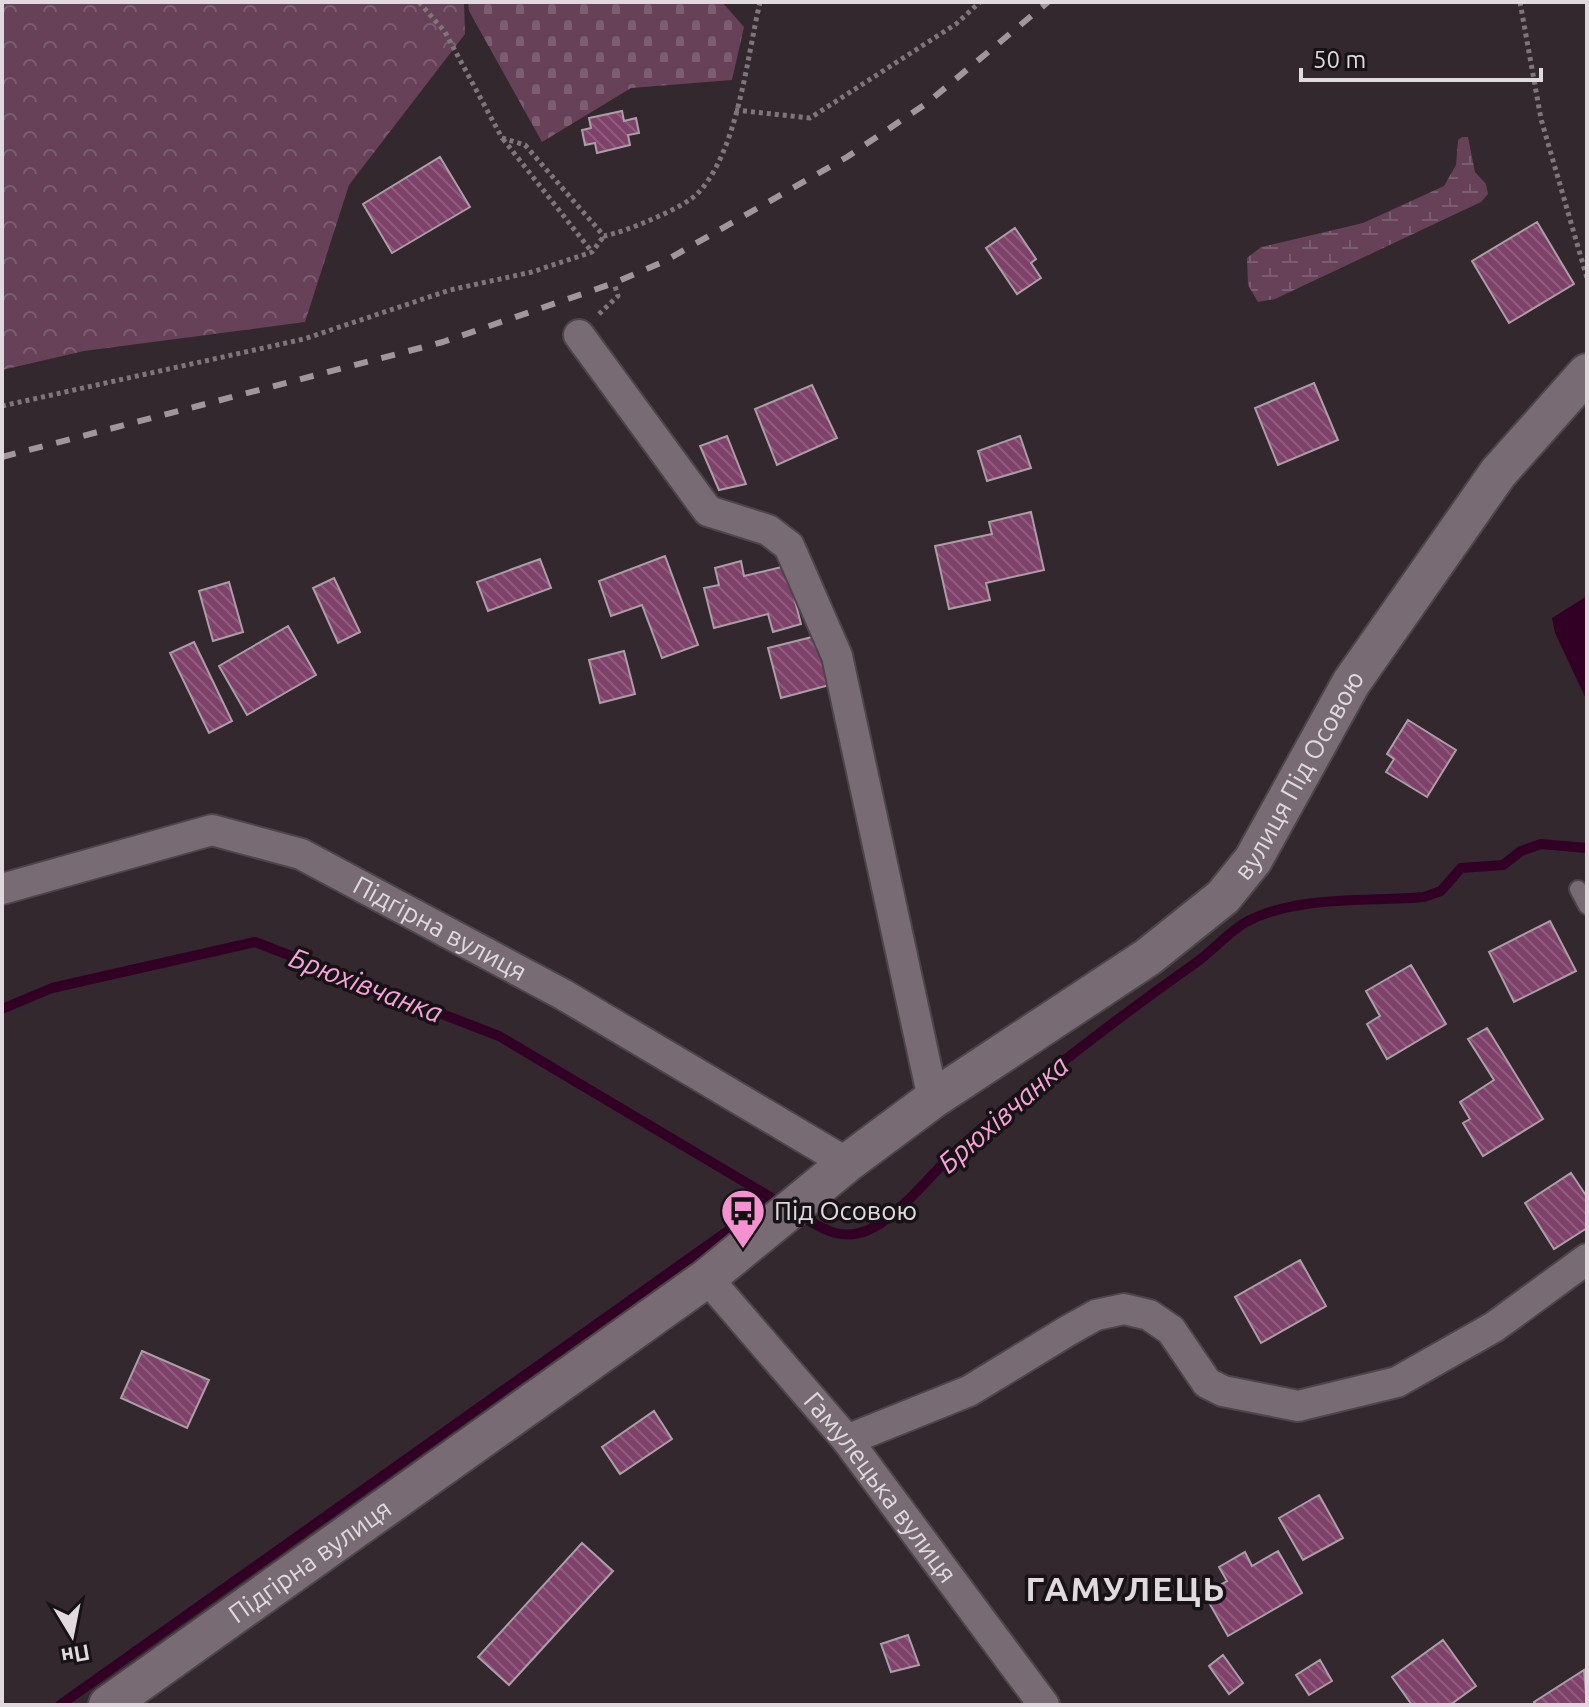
<svg xmlns="http://www.w3.org/2000/svg" width="1589" height="1707" font-family="Ubuntu,sans-serif">
  <style>
    .forest { fill: url(#forest-crowns) }
    .wetland { fill: url(#wetland-marsh) }
    .cemetery { fill: url(#cemetery-stones) }
    .water { fill: #330025 }
    .lines { fill: none; stroke-linecap: round; stroke-linejoin: round }
    .stream { stroke: #330025; stroke-width: 10 }
    .building { fill: url(#building-back-hatch); stroke: #ac9ea6; stroke-width: 2 }
    .service-casing { stroke: #4d454a; stroke-width: 20 }
    .minor-casing { stroke: #4d454a; stroke-width: 34 }
    .tertiary-casing { stroke: #4d454a; stroke-width: 42 }
    .path { stroke: #7f767b; stroke-width: 5; stroke-dasharray: 4 4; stroke-linecap: butt }
    .service { stroke: #786b73; stroke-width: 16 }
    .minor { stroke: #786b73; stroke-width: 30 }
    .tertiary { stroke: #786b73; stroke-width: 38 }
    .rail { stroke: #a0979c; stroke-width: 6; stroke-dasharray: 14 14; stroke-linecap: butt }
    .labels { text-anchor: middle; stroke-width: 7; stroke-linejoin: round; paint-order: stroke }
    .street-label { font-size: 26px; fill: #e0d9dd; stroke: #171215 }
    .poi-label { font-size: 26px; fill: #e0d9dd; stroke: #171215; text-anchor: start }
    .water-label { font-size: 28px; font-style: italic; fill: #fba1da; stroke: #171215 }
    .district-label { font-size: 34px; font-weight: bold; letter-spacing: 2px; fill: #e0d9dd; stroke: #171215 }
  </style>
  <defs>
    <pattern id="forest-crowns" width="20" height="18" patternUnits="userSpaceOnUse" patternTransform="scale(2)"><rect width="20" height="18" fill="#664158"/><path d="M2 6a3 3 0 1 1 6 0M12 15a3 3 0 1 1 6 0" fill="none" stroke="#7c5c70"/></pattern>
    <pattern id="wetland-marsh" width="20" height="14" patternUnits="userSpaceOnUse" patternTransform="scale(2)"><rect width="20" height="14" fill="#664158"/><path d="M1 5h8M5 5V1M11 12h8M15 12V8" fill="none" stroke="#7c5c70"/></pattern>
    <pattern id="cemetery-stones" width="16" height="16" patternUnits="userSpaceOnUse" patternTransform="scale(2)"><rect width="16" height="16" fill="#664158"/><path d="M2 7V4a2 2 0 0 1 4 0v3zM10 15v-3a2 2 0 0 1 4 0v3z" fill="#7c5c70"/></pattern>
    <pattern id="building-back-hatch" width="6" height="6" patternUnits="userSpaceOnUse" patternTransform="scale(2)"><rect width="6" height="6" fill="#7e4169"/><path d="M-1 5l2 2M0 0l6 6M5-1l2 2" fill="none" stroke="#905c7e"/></pattern>
  </defs>
  <rect width="100%" height="100%" fill="#33282e"/>
  <!-- forest -->
  <path class="forest" d="M2 2H464L465 34 349 185 305 322 84 351 2 370Z"/>
  <!-- wetland -->
  <path class="wetland" d="M1462 137H1468L1475 172 1486 184 1488 194 1481 202 1275 299 1258 302 1248 285 1247 258 1261 247 1363 223 1444 186 1456 165 1458 140Z"/>
  <!-- cemetery -->
  <path class="cemetery" d="M468 2H722L744 27 732 80 631 88 542 142 469 11Z"/>
  <!-- water -->
  <path class="water" d="M1587 596V701L1555 633 1552 618Z"/>
  <g class="lines">
    <!-- stream -->
    <path class="stream" d="M2 1009 52 988 255 942 499 1036 782 1204
      M799 1215C822 1228 839 1241 866 1231 896 1220 931 1174 956 1151 1031 1084 1112 1022 1194 964 1212 952 1227 933 1246 922 1296 895 1368 902 1424 897L1441 891 1461 868 1503 865 1521 851 1541 844 1587 848
      M60 1705 773 1199"/>
  </g>
  <!-- building -->
  <path class="building" d="M622 111 624 121 636 118 639 133 628 135 630 145 597 153 595 143 585 145 582 130 591 128 589 118Z
    M440 157 470 207 392 253 363 204Z
    M1537 222 1574 284 1509 323 1472 261Z
    M1015 228 1036 259 1031 263 1041 278 1017 294 986 248Z
    M1314 383 1338 440 1278 465 1255 408Z
    M812 385 837 438 777 465 755 409Z
    M727 436 746 484 719 490 700 446Z
    M1020 436 1031 468 987 481 978 451Z
    M1031 512 1044 570 986 583 990 600 949 609 935 546 992 534 989 522Z
    M665 556 698 645 662 658 642 605 611 616 599 581Z
    M540 559 551 588 488 611 477 582Z
    M741 561 744 576 786 566 801 624 773 632 768 614 714 628 704 588 719 585 715 568Z
    M334 578 360 632 338 643 313 588Z
    M229 582 243 632 213 641 199 591Z
    M288 626 316 675 247 715 219 666Z
    M820 635 833 684 781 698 768 648Z
    M194 642 232 721 209 733 170 653Z
    M624 651 635 694 600 703 589 660Z
    M1408 720 1456 750 1427 797 1386 772 1394 759 1387 754Z
    M1550 921 1576 971 1514 1002 1489 952Z
    M1411 965 1446 1024 1387 1059 1367 1024 1380 1016 1366 991Z
    M1487 1028 1543 1119 1483 1156 1463 1123 1470 1119 1460 1102 1494 1080 1468 1039Z
    M1571 1173 1587 1197V1228L1554 1249 1525 1203Z
    M1300 1260 1326 1306 1261 1343 1235 1297Z
    M142 1351 209 1380 187 1428 121 1398Z
    M654 1411 672 1439 620 1474 602 1447Z
    M1319 1495 1343 1538 1303 1560 1279 1518Z
    M582 1543 613 1571 509 1685 478 1657Z
    M1278 1551 1302 1593 1228 1636 1204 1594 1227 1581 1219 1567 1245 1552 1252 1566Z
    M908 1635 919 1665 891 1672 881 1644Z
    M1443 1640 1476 1686 1450 1705H1412L1392 1677Z
    M1223 1655 1243 1683 1229 1694 1209 1666Z
    M1320 1660 1332 1681 1309 1695 1296 1675Z
    M1584 1670 1587 1705H1536L1534 1702Z"/>
  <g class="lines">
    <!-- service casing -->
    <g class="service-casing">
      <path id="service" d="M1578 889 1587 906"/>
    </g>
    <!-- minor casing -->
    <g class="minor-casing">
      <g id="minor">
        <path d="M579 335 708 511 768 530 789 546 837 656 933 1099"/>
        <path id="s1" d="M2 889 212 830 301 854 564 995 847 1163"/>
        <path id="s2" d="M707 1278 847 1440 1044 1705"/>
        <path d="M847 1440 969 1391 1069 1330 1096 1315 1124 1309 1149 1315 1171 1330 1207 1383 1223 1391 1298 1406 1397 1382 1494 1327 1587 1259"/>
      </g>
    </g>
    <!-- tertiary casing -->
    <g class="tertiary-casing">
      <g id="tertiary">
        <path id="s3" d="M108 1705 707 1278 847 1163 933 1099 1148 957 1223 897 1253 860 1351 683 1498 473 1587 373"/>
      </g>
    </g>
    <!-- path -->
    <path class="path" d="M419 2 445 32 502 138 525 145 604 236C625 232 684 208 698 193 738 151 747 57 760 2
      M1520 2 1541 119 1587 278
      M735 110 810 118 956 24 980 2
      M503 139 592 252
      M599 314 618 296 614 283
      M2 406 304 339 450 290 532 272 592 252 604 236"/>
    <!-- service -->
    <use href="#service" class="service"/>
    <!-- minor -->
    <use href="#minor" class="minor"/>
    <!-- tertiary -->
    <use href="#tertiary" class="tertiary"/>
    <!-- rail -->
    <path class="rail" d="M2 457 443 342 614 283 665 261 847 157 927 103 1048 2"/>
  </g>
  <!-- icons -->
  <defs>
    <g id="bus-pin" transform="scale(2.3)"><path d="M0 17L-7.5 6A9.5 9.5 0 1 1 7.5 6Z" fill="#f591d1" stroke="#171215"/><path d="M-5-6H5V4H4V6H2V4H-2V6H-4V4H-5ZM-3.5-4V0h7V-4ZM-3.5 1.2v1.5H-2V1.2ZM2 1.2v1.5H3.5V1.2Z" fill="#111"/></g>
  </defs>
  <g fill-rule="evenodd">
    <use href="#bus-pin" x="743" y="1211"/>
  </g>
  <g class="labels">
    <!-- street labels -->
    <g class="street-label">
      <text dy="9" stroke="none"><textPath href="#s3" startOffset="1522">вулиця Під Осовою</textPath></text>
      <text dy="9" stroke="none"><textPath href="#s1" startOffset="468">Підгірна вулиця</textPath></text>
      <text dy="9" stroke="none"><textPath href="#s2" startOffset="272">Гамулецька вулиця</textPath></text>
      <text dy="9" stroke="none"><textPath href="#s3" startOffset="248">Підгірна вулиця</textPath></text>
    </g>
    <!-- poi labels -->
    <g class="poi-label">
      <text x="774" y="1220">Під Осовою</text>
    </g>
    <!-- water labels -->
    <g class="water-label">
      <text transform="translate(366 985) rotate(21)" y="10">Брюхівчанка</text>
      <text transform="translate(1003 1114) rotate(-41)" y="10">Брюхівчанка</text>
    </g>
    <!-- district labels -->
    <g class="district-label">
      <text x="1126" y="1601">ГАМУЛЕЦЬ</text>
    </g>
  </g>
  <!-- border -->
  <rect width="1589" height="1707" fill="none" stroke="#e0d9dd" stroke-width="8"/>
  <!-- north arrow -->
  <g transform="translate(72 1635) rotate(170)" stroke="#171215" stroke-width="6" paint-order="stroke">
  <path d="M0-6L14 30L0 20L-14 30Z" fill="#e0d9dd"/>
  <text y="-12" font-size="22" font-weight="bold" text-anchor="middle" fill="#e0d9dd">Пн</text>
  </g>
  <!-- scale -->
  <path d="M1301 68v12h240v-12" fill="none" stroke="#e0d9dd" stroke-width="4"/>
  <text x="1313" y="68" font-size="24" fill="#e0d9dd" stroke="#171215" stroke-width="6" paint-order="stroke">50 m</text>
</svg>
